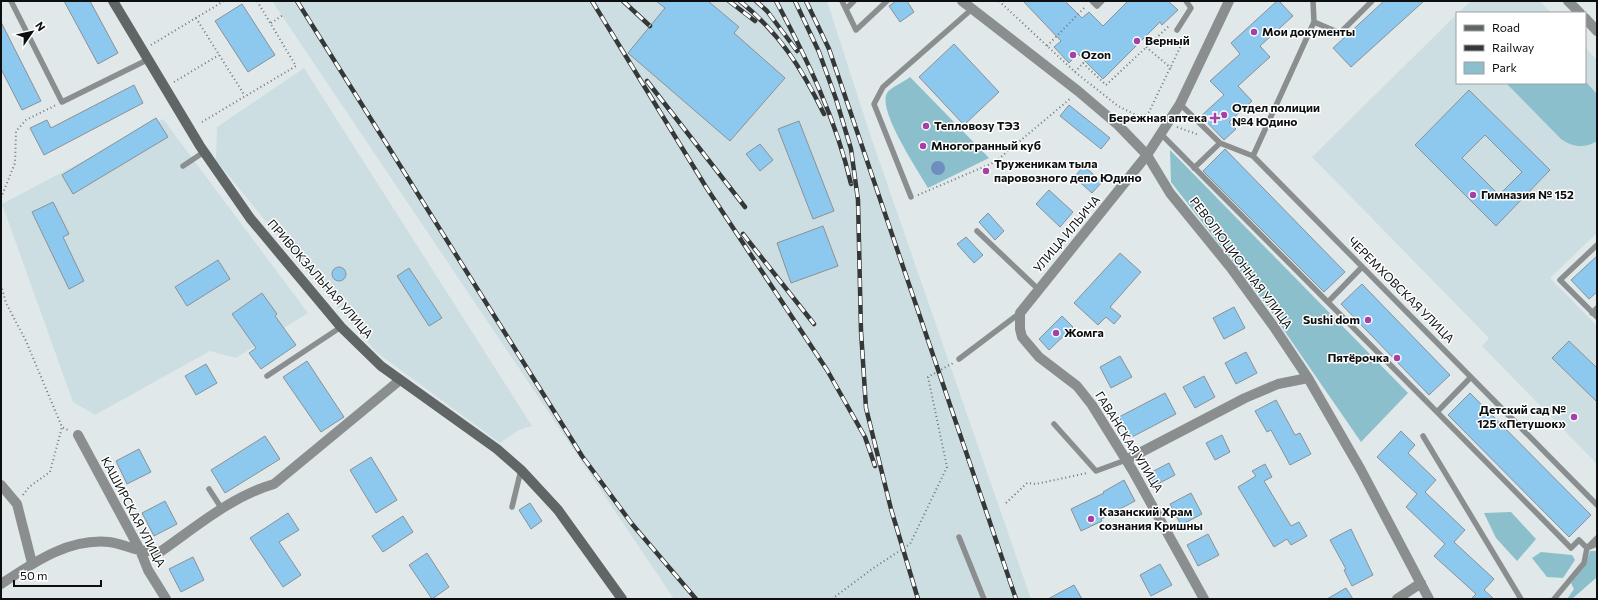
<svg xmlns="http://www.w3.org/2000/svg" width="1598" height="600" font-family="Commissioner,sans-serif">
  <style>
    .built { fill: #cddee2 }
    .green { fill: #8abfcb }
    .water { fill: #6e8ebe }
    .building { fill: #8dc9ef; stroke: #8b9195; fill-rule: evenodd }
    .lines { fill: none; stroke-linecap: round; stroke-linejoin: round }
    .path { stroke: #727778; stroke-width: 2; stroke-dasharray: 1 3; stroke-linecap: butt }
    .lane { stroke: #8b8e8e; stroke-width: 5.5 }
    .street { stroke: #8b8e8e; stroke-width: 10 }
    .secondary { stroke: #606565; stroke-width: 10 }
    .rail-casing { stroke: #353839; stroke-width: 4.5 }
    .rail { stroke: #fff; stroke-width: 3; stroke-dasharray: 9; stroke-linecap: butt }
    .poi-dot { fill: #a440a6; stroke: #fff; stroke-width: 1.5 }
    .labels { text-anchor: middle; stroke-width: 3; stroke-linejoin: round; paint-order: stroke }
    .poi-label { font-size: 12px; font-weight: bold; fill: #0c0e0f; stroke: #fff; text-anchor: start }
    .street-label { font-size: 12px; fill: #0c0e0f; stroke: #fff }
  </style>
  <rect width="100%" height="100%" fill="#e0e8ea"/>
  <!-- built -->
  <path class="built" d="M272 1H827L870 134 1031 599H674Z
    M1471 1H1540L1551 13H1458Z
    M1457 14V83H1585V47L1597 60V233L1550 278 1597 326V464L1482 346 1489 338 1312 157Z
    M304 68 532 426 519 430 500 443 376 352 312 278 216 160 217 127Z
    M163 119 308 313 236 358 210 351 95 415 73 402 2 204Z"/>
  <!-- green -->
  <path class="green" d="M910 77 989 158 928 188C919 172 877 110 887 93 891 87 904 82 910 77Z
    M1585 81 1597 94V141C1585 149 1572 147 1561 139L1506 83H1585Z
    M1170 150 1408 393 1361 442 1268 307 1171 182Z
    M1511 512 1536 539 1517 561 1496 538 1484 513Z
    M1590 551H1597V577L1572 599H1567L1574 589 1571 583 1586 564Z
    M1541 552 1572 555 1575 560 1563 578 1547 577 1532 558Z"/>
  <!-- water -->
  <path class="water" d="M931 168a7 7 0 1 1 14 0a7 7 0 1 1-14 0Z"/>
  <!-- building -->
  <path class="building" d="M64 1H90L118 53 98 64Z
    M656 1H708L739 27 734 33 785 78 730 141 628 53 665 8Z
    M896 1H907L914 12 900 22 889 6Z
    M1023 1H1065L1082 18 1089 12 1103 26 1128 1H1168L1178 10 1162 25 1160 22 1103 79 1078 54 1069 63 1054 47 1061 41Z
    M1277 1H1279L1293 16 1260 46 1270 57 1238 86 1252 101 1229 122 1236 129 1224 140 1201 116 1224 95 1210 81 1240 54 1231 43Z
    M1384 1H1424L1351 67 1333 48Z
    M242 4 275 55 248 72 215 21Z
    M1 22 41 101 22 110 1 69Z
    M954 44 999 92 964 125 919 77Z
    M134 85 143 103 44 155 30 128 47 120 51 128Z
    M1469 90 1550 170 1496 226 1415 145ZM1485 135 1522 172 1499 195 1462 158Z
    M1069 105 1110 138 1101 149 1060 116Z
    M156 118 168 137 73 194 62 175Z
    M799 121 834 211 813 219 778 129Z
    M760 144 773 160 760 171 746 154Z
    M1225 149 1345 272 1324 292 1203 171Z
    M1084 166 1102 182 1092 193 1074 177Z
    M1049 190 1073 212 1060 227 1036 204Z
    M53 202 69 234 63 237 84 281 69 289 32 212Z
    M988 213 1004 231 995 240 979 222Z
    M823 226 838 266 791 283 777 243Z
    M966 237 983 255 974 263 957 244Z
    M1120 253 1141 272 1110 307 1121 316 1114 324 1106 317 1098 325 1074 303Z
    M1597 256V292L1589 299 1571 280Z
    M218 260 230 279 187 306 175 287Z
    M332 274a7 7 0 1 1 14 0a7 7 0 1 1-14 0Z
    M409 268 442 318 429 326 397 276Z
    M1362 284 1450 375 1429 395 1341 304Z
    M262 293 277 314 275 316 296 345 261 369 249 353 256 348 232 314Z
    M1234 307 1245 328 1224 339 1213 318Z
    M1062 316 1073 327 1049 350 1039 339Z
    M1569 341 1597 368V402L1552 358Z
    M1246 352 1257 373 1236 384 1225 363Z
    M1120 356 1132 377 1111 388 1100 367Z
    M307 361 344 417 321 432 283 377Z
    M206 364 217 383 196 395 185 376Z
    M1204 376 1215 397 1195 408 1183 387Z
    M1165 393 1176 414 1130 438 1119 417Z
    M1470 393 1591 515 1569 537 1448 415Z
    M1276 400 1295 435 1300 433 1311 454 1290 465 1271 430 1267 432 1255 411Z
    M1401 431 1415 445 1408 453 1436 480 1425 492 1465 530 1454 542 1494 579 1484 590 1494 599H1471L1476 594 1434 556 1445 544 1406 507 1417 494 1377 457Z
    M1222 435 1230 452 1215 460 1206 443Z
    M265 436 280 459 225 493 211 470Z
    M139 449 151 472 127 484 116 461Z
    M371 457 397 500 376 513 350 470Z
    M1169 463 1175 475 1154 486 1148 474Z
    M1265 464 1272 477 1264 481 1291 526 1299 522 1307 536 1291 545 1287 539 1274 547 1238 487 1256 476 1252 471Z
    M1124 480 1135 501 1101 519 1102 521 1081 531 1071 509 1104 493 1103 492Z
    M1191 493 1202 514 1181 525 1170 504Z
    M165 501 177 524 154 536 142 513Z
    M530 503 542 521 531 529 519 510Z
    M288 513 299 530 279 542 301 575 283 587 250 538Z
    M403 516 413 532 383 552 372 536Z
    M1351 529 1373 575 1352 586 1344 570 1346 569 1330 540Z
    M1208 534 1219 555 1198 566 1187 545Z
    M427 553 449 587 432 599 409 565Z
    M193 557 204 580 181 592 169 569Z
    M1160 564 1172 585 1151 596 1140 575Z
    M1074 585 1082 599H1048Z
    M1346 588 1353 599H1327Z"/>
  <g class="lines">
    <!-- path -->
    <path class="path" d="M999 1 1075 72 1118 106 1136 115H1145L1149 112 1185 37 1183 35
      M196 18 245 96
      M271 23 283 15
      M151 45 224 1
      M1047 46 1086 6
      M1146 47 1171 68
      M1075 72 1083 63 1106 85 1170 25
      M174 82 219 55
      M202 122 296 66 257 1
      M1177 127 1199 135
      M918 195 995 162 1071 98
      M1 198 15 163 16 131 26 120 56 105
      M1 285 6 303 26 341 62 427 70 431
      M23 495 29 487 50 472 62 427
      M1006 503 1027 483 1036 484 1087 473
      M832 599 872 569 910 544 947 467 928 377 953 363"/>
    <!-- lane -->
    <path class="lane" d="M11 1 62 102 147 60
      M842 1 856 30 887 1
      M1092 1 1097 6 1102 1
      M846 9 854 1
      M1314 22 1340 33 1372 1
      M1177 30 1191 8 1186 1
      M1180 104 1220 143 1253 156 1597 505
      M1161 134 1437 412 1571 548 1579 540 1587 548 1597 544
      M1253 156 1314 22 1313 1
      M183 166 204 152
      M1194 168 1220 143
      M911 197 874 104 883 87 972 9
      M977 231 1038 289
      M1597 245 1560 280 1597 317
      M1328 302 1362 267
      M1592 313 1597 308
      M959 359 1020 313
      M267 376 341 327
      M1437 412 1471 377
      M1054 424 1096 471 1126 460
      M1423 436 1521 599
      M209 489 222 509
      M512 507 521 470
      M959 537 984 599
      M1554 599 1584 563 1587 548 1597 538"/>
    <!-- street -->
    <path class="street" d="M962 1 1078 91 1118 125 1147 155 1170 193 1231 268 1274 327 1308 378 1361 470 1429 599
      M1568 1 1580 13
      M1585 18 1597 31
      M78 435 140 550 148 570 166 599
      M1126 460 1245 398 1278 384 1308 378
      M1 485 17 504 32 563
      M1 584C33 563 68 538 109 542 119 543 129 548 139 550 146 551 153 551 160 552 196 527 232 496 274 484L400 380
      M1204 599 1133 471 1092 405 1077 386 1039 357 1022 337 1020 329V313L1147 155 1180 104 1229 1
      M1397 599 1421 583"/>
    <!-- secondary -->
    <path class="secondary" d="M113 1 200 146 250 218 341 327 381 366 497 449 521 470 558 510 622 599"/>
    <!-- rail casing -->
    <g class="rail-casing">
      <path id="rail" d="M297 1 582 456 632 524 696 599
        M592 1 706 187 827 370 865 437 875 466
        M623 1 650 26
        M729 1 755 21
        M740 1C780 34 801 67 824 114
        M756 1 767 11 797 51
        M776 1C807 59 836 119 851 184
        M795 1 819 52 836 99 851 149 858 200 861 331 866 408 891 509 918 599
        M806 1 829 49 1016 599
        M647 81 745 207
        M743 234 814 324"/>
    </g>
    <!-- rail -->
    <use href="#rail" class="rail"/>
  </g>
  <!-- markers -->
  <g class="poi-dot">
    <circle cx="1254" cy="32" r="4"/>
    <circle cx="1137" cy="41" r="4"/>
    <circle cx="1073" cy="55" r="4"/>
    <circle cx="1224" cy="115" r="4"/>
    <path d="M1213 112h4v4h4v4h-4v4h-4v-4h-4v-4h4z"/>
    <circle cx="926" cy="126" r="4"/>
    <circle cx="923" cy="146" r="4"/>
    <circle cx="986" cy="171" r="4"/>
    <circle cx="1473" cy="195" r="4"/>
    <circle cx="1368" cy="320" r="4"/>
    <circle cx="1056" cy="333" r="4"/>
    <circle cx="1397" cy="358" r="4"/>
    <circle cx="1574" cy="417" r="4"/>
    <circle cx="1091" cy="519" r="4"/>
  </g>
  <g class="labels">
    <!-- poi labels -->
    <g class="poi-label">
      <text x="1262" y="36">Мои документы</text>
      <text x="1145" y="45">Верный</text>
      <text x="1081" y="59">Ozon</text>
      <text x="1232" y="112">Отдел полиции<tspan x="1232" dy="14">№4 Юдино</tspan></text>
      <text x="1207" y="122" text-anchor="end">Бережная аптека</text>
      <text x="934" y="130">Тепловозу ТЭ3</text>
      <text x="931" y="150">Многогранный куб</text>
      <text x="994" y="168">Труженикам тыла<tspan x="994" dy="14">паровозного депо Юдино</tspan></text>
      <text x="1481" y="199">Гимназия № 152</text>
      <text x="1360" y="324" text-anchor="end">Sushi dom</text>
      <text x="1064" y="337">Жомга</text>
      <text x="1389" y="362" text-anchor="end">Пятёрочка</text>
      <text x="1566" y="414" text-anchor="end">Детский сад №<tspan x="1566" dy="14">125 «Петушок»</tspan></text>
      <text x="1099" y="516">Казанский Храм<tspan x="1099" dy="14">сознания Кришны</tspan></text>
    </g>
    <!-- street labels -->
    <g class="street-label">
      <text transform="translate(1067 234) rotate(-50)" y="4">УЛИЦА ИЛЬИЧА</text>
      <text transform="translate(1241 263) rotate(53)" y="4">РЕВОЛЮЦИОННАЯ УЛИЦА</text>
      <text transform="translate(320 279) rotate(49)" y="4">ПРИВОКЗАЛЬНАЯ УЛИЦА</text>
      <text transform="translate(1401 290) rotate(45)" y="4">ЧЕРЕМХОВСКАЯ УЛИЦА</text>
      <text transform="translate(1129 442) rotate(58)" y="4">ГАВАНСКАЯ УЛИЦА</text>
      <text transform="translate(133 512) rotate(62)" y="4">КАШИРСКАЯ УЛИЦА</text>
    </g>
  </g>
  <!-- border -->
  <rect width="1598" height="600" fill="none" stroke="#0c0e0f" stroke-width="4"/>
  <!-- legend -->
  <rect x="1456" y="12" width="130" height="72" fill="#ffffff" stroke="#9e9f9f"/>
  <rect x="1464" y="25" width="20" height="6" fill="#606565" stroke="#9e9f9f"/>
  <text x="1492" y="32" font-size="12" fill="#0c0e0f">Road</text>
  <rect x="1464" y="45" width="20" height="6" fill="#353839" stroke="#9e9f9f"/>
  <text x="1492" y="52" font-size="12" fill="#0c0e0f">Railway</text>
  <rect x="1464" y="62" width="20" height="12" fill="#8abfcb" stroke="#9e9f9f"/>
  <text x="1492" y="72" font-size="12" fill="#0c0e0f">Park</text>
  <!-- north arrow -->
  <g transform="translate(32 32) rotate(56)" stroke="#ffffff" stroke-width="3" paint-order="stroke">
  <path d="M0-3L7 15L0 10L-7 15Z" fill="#0c0e0f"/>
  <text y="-6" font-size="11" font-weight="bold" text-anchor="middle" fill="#0c0e0f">N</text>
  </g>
  <!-- scale -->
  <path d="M14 580v6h87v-6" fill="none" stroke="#0c0e0f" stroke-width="2"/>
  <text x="20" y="580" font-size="12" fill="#0c0e0f" stroke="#ffffff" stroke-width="3" paint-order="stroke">50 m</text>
</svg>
